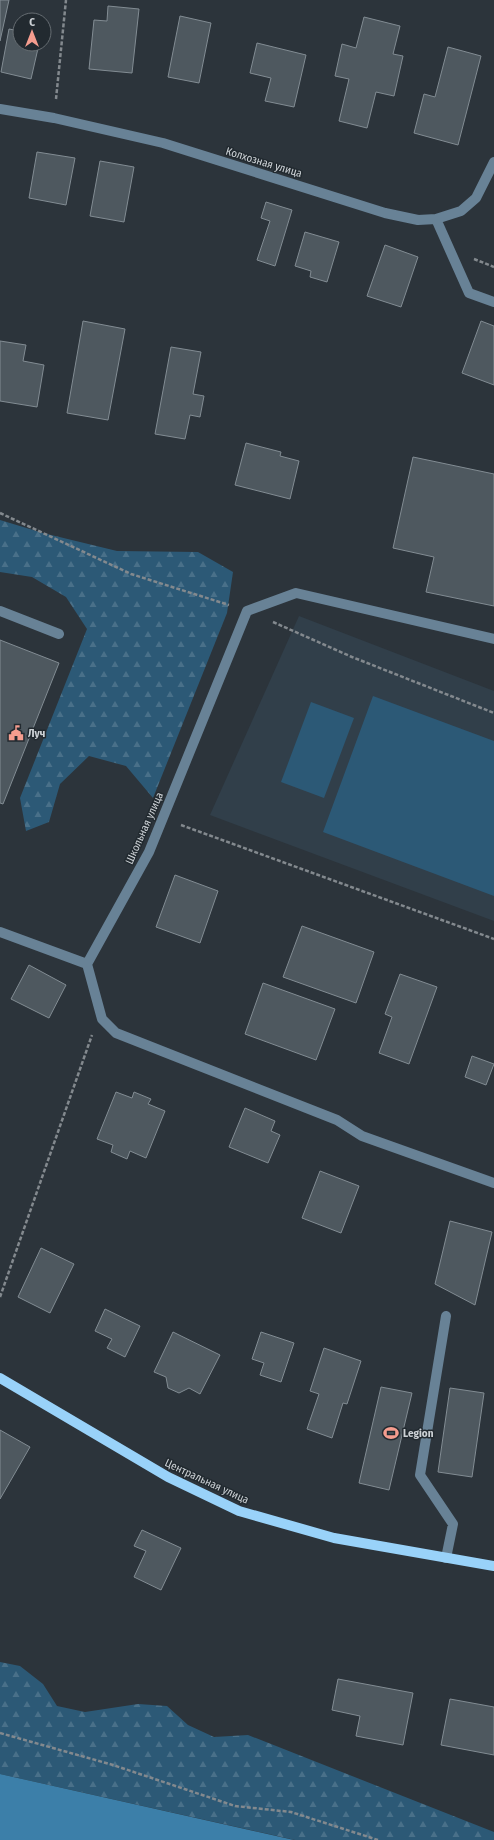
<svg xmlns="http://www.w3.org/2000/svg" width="494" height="1840" font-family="'Fira Sans Condensed',sans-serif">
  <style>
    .built { fill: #313f4a }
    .forest { fill: url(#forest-firs) }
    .pitch { fill: #2c5976 }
    .water { fill: #3c7fa9 }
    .building { fill: #4e585f; stroke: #828c93 }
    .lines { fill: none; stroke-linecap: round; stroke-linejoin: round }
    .path { stroke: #83898e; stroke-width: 2.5; stroke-dasharray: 4 2; stroke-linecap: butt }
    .minor { stroke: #688296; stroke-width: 10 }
    .major { stroke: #99d2f9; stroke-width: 10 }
    .labels { text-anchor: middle; stroke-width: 3; stroke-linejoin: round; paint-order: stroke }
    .street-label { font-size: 11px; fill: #cdd2d6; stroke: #222a30 }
    .poi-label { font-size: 11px; font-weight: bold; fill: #cdd2d6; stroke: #222a30; text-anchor: start }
  </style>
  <defs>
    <pattern id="forest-firs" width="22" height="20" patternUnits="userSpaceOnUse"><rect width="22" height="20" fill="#2c5976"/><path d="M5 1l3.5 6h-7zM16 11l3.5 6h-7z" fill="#497089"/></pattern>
  </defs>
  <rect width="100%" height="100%" fill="#2c343b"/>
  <!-- built -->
  <path class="built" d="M299 616 494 691V921L210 815Z"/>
  <!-- forest -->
  <path class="forest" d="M0 520 43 533 117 551 198 552 233 572 227 613 153 798 126 766 89 756 60 784 49 822 26 831 20 798 87 629 66 597 32 577 0 572Z
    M0 1662 20 1666 43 1684 57 1706 85 1712 138 1704 167 1706 188 1725 214 1737 248 1735 494 1832V1840H295L0 1774Z"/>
  <!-- pitch -->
  <path class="pitch" d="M373 696 494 741V896L323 832Z
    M311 702 354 718 324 798 281 782Z"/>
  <!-- water -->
  <path class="water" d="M0 1774 294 1840H295H0Z"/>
  <!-- building -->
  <path class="building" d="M0 0H9L0 41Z
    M108 6 139 9 132 73 89 69 94 20 107 21Z
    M180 16 211 23 199 83 168 77Z
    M364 17 400 26 393 54 403 56 394 96 376 92 367 128 339 121 349 79 335 76 342 44 356 48Z
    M9 29 20 31V44H39L31 79 1 72Z
    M257 43 306 55 294 107 265 101 271 78 250 73Z
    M448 47 481 56 458 145 414 133 424 94 435 97Z
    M37 152 75 158 66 205 29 198Z
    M100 161 134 167 124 222 90 216Z
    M266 202 292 210 275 266 257 260 270 221 261 218Z
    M305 232 339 242 327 282 310 277 311 271 295 266Z
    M385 245 418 257 401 307 367 296Z
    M83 321 125 329 108 420 67 413Z
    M481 321 494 326V385L462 373Z
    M0 341 26 345 23 361 44 365 37 407 0 401Z
    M171 347 201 352 193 394 204 396 200 417 190 415 185 439 155 434Z
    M246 443 281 452 280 456 299 461 290 499 235 485Z
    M413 457 494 474V606L426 592 434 557 393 548Z
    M0 640 59 663 3 804 0 803Z
    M175 875 218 891 200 943 156 927Z
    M302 926 374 952 356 1003 283 977Z
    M29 965 66 985 49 1018 11 999Z
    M400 974 437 987 409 1064 379 1053 392 1017 385 1014Z
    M263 983 335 1009 316 1060 245 1034Z
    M472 1056 494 1064 486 1085 465 1077Z
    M116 1092 132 1098 134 1092 151 1099 148 1104 165 1111 146 1158 130 1151 127 1159 111 1152 113 1145 97 1139Z
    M245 1108 275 1121 271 1131 280 1135 268 1163 229 1147Z
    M320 1171 359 1186 341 1233 302 1218Z
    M450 1221 492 1232 475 1305 435 1284Z
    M41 1248 74 1264 50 1313 18 1297Z
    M105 1309 140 1326 125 1357 107 1348 112 1339 95 1331Z
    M173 1332 220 1355 200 1394 189 1388 179 1393 168 1388 166 1377 154 1372Z
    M261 1332 294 1343 281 1382 260 1375 264 1363 252 1359Z
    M324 1348 361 1361 347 1404 343 1403 332 1438 307 1429 319 1394 310 1391Z
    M381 1387 412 1393 389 1490 359 1483Z
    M450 1388 484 1393 472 1477 438 1472Z
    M0 1430 30 1447 0 1499Z
    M142 1530 181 1548 161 1590 134 1577 146 1551 134 1546Z
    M338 1679 413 1693 403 1745 356 1736 360 1716 332 1710Z
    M450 1699 494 1707V1755L441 1745Z"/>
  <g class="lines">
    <!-- path -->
    <path class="path" d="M56 99 66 0
      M474 259 494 267
      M0 513 131 574 229 605
      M273 622 352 657 494 713
      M181 825 494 939
      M0 1297 92 1035
      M0 1733 113 1765 235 1806 291 1812 378 1840"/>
    <!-- minor -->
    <path class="minor" d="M0 109 54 118 163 143 385 213 418 220 436 219 461 211 476 198 494 162
      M436 219 469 293 494 302
      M0 611 59 634
      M0 932 87 964 149 852 247 611 296 593 494 639
      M87 964 102 1019 116 1033 337 1120 362 1136 494 1183
      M446 1316 420 1475 453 1524 446 1558"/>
    <!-- major -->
    <path class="major" d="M0 1378 168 1477 239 1511 334 1538 494 1566"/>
  </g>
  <!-- icons -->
  <defs>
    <g id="civic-bare" transform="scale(1.2)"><path d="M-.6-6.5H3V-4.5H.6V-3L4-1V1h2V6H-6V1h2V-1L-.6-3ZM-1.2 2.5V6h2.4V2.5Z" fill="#f59d8f" stroke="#222a30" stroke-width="2.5" paint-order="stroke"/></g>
    <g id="stadium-bare" transform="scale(1.2)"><path d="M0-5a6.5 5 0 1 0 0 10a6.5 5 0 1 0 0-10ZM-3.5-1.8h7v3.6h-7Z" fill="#f59d8f" stroke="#222a30" stroke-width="2.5" paint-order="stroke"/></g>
  </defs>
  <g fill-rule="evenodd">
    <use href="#civic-bare" x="16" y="733"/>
    <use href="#stadium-bare" x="391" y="1433"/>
  </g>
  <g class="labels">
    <!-- street labels -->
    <g class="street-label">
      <text transform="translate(264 162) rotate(17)" y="4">Колхозная улица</text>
      <text transform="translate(144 828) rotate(-66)" y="4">Школьная улица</text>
      <text transform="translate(207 1481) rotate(25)" y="4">Центральная улица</text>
    </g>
    <!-- poi labels -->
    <g class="poi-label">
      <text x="28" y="737">Луч</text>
      <text x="403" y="1437">Legion</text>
    </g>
  </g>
  <!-- north arrow -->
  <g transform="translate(32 32)"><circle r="19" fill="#222a30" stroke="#666d72"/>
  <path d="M0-3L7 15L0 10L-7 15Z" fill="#f59d8f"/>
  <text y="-6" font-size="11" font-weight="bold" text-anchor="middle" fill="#cdd2d6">С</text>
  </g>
</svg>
